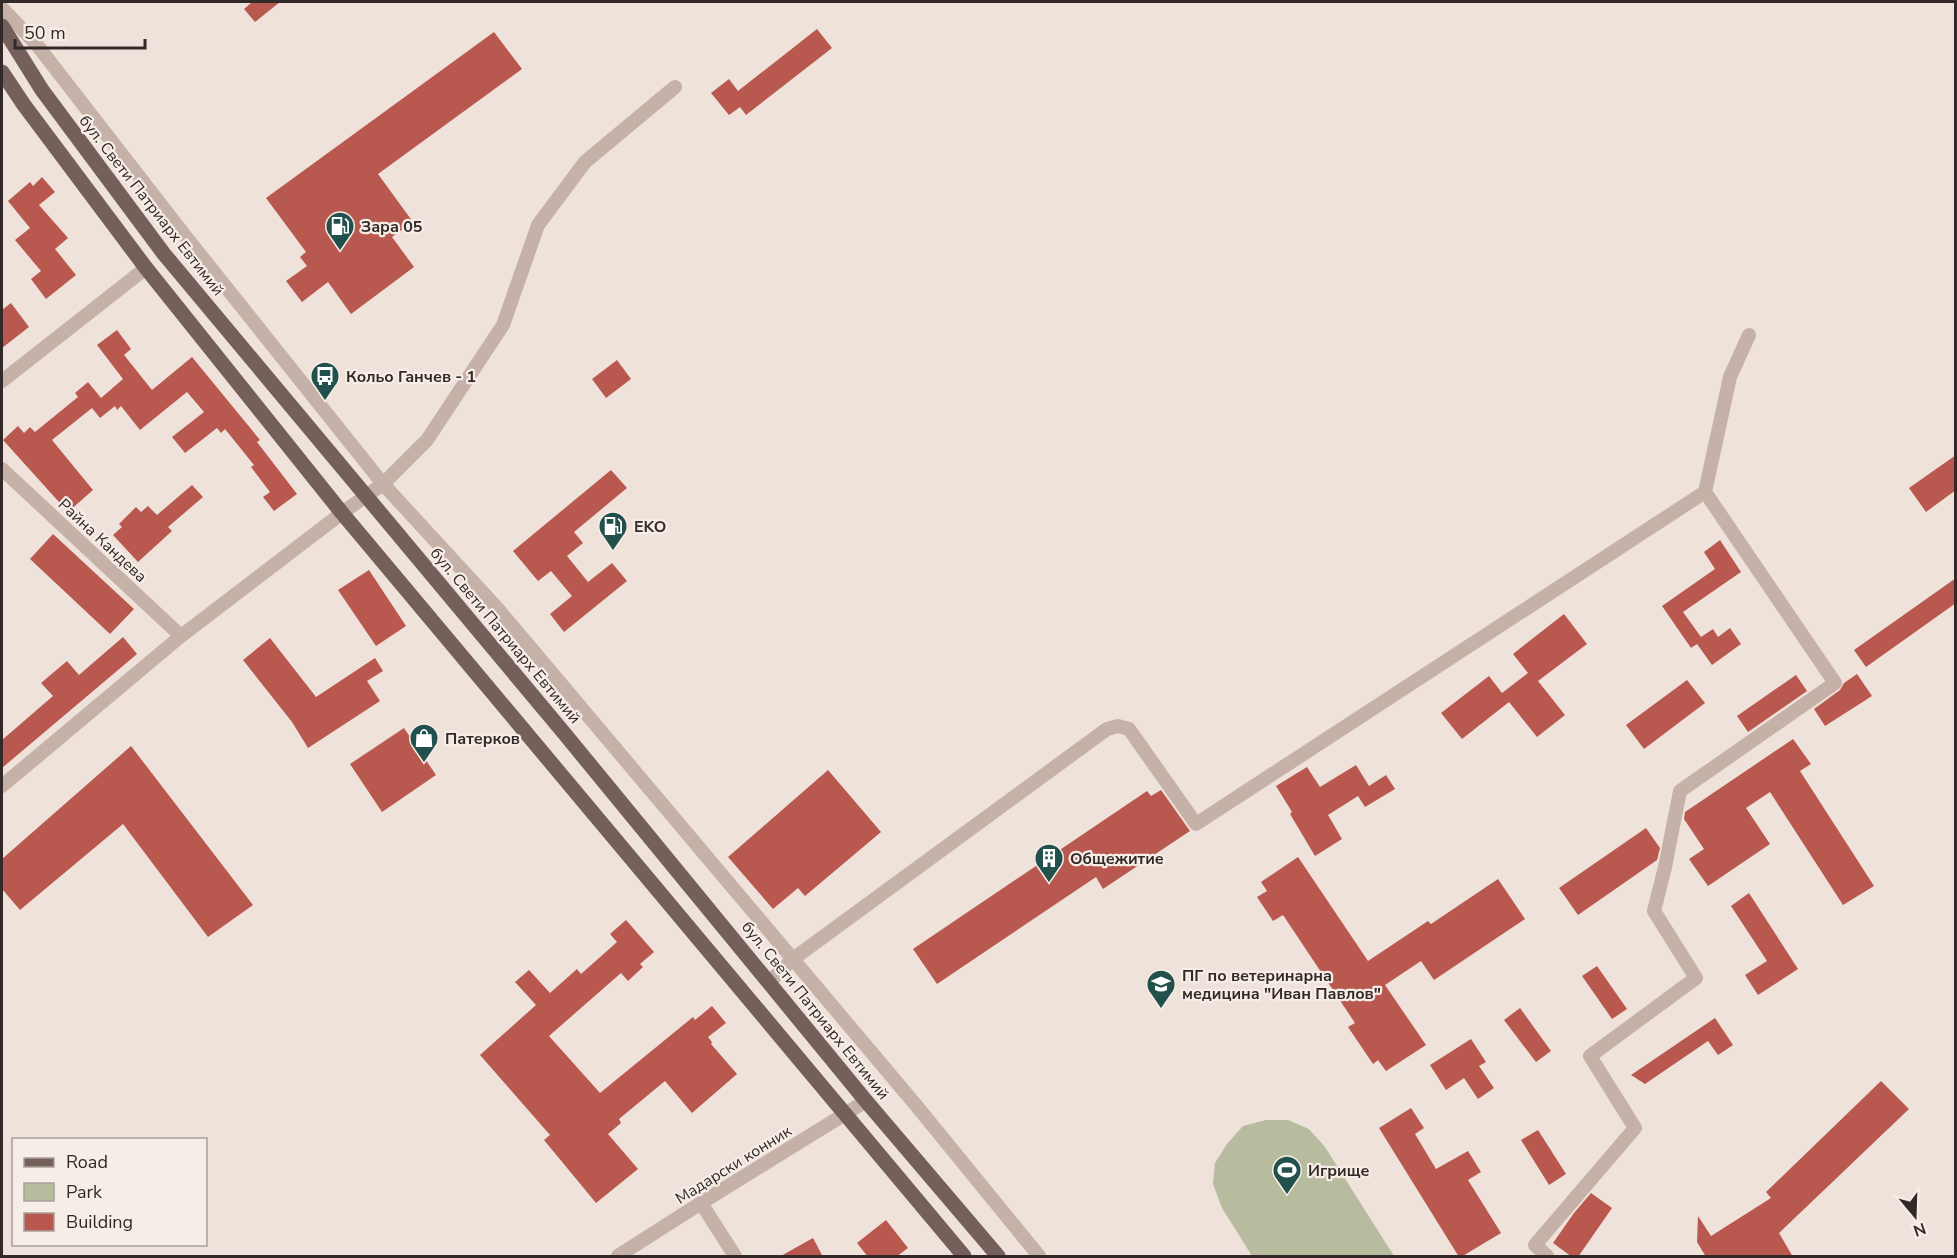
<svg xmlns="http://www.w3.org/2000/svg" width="1957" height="1258" font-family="'Nunito Sans',sans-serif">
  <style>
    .green { fill: #b6bc9d }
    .building { fill: #b9584f }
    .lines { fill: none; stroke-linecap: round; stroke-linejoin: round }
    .minor { stroke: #c5b1a8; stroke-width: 14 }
    .primary { stroke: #745f5a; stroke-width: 15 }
    .labels { text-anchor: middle; stroke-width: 4.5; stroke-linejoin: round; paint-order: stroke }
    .street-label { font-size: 16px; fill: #332928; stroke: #f7ede7 }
    .poi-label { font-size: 16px; font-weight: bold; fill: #332928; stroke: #f7ede7; text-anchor: start }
  </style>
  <rect width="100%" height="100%" fill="#efe2db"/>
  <!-- green -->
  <path class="green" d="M1266 1120H1288L1309 1129 1325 1147 1394 1256H1252L1222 1208 1213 1184 1215 1163 1227 1144 1243 1126Z"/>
  <!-- building -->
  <path class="building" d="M252 2H280L255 22 244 9Z
    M817 29 832 48 746 115 740 107 729 115 711 93 729 79 738 91Z
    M494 32 522 69 378 174 413 222 392 237 414 267 351 314 328 282 302 302 286 281 307 266 300 257 306 252 266 198Z
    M42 177 55 192 39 205 68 238 55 249 76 275 46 299 31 279 41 271 15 240 30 228 8 201 30 182 33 186Z
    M11 303 29 327 2 348V310Z
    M117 330 131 349 124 355 152 390 192 357 260 440 257 442 297 494 274 511 263 497 270 492 251 467 254 465 225 429 221 433 217 428 185 453 172 437 204 412 187 392 140 430 121 406 117 410 115 406 100 418 92 408 52 440 93 490 68 512 3 440 18 426 24 433 30 427 35 432 78 397 75 393 88 382 101 398 123 379 97 345Z
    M617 360 631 379 606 398 592 379Z
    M1956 455V490L1926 512 1909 488Z
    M611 470 627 488 574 532 583 543 567 556 588 582 612 563 627 581 564 632 550 614 572 596 551 571 538 581 513 551Z
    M192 485 203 497 168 527 172 531 138 562 113 535 122 527 119 524 136 507 141 512 148 506 157 515Z
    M53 534 134 609 110 634 30 559Z
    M1720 540 1741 572 1683 612 1701 637 1713 629 1718 637 1730 628 1741 644 1712 665 1697 644 1691 648 1662 606 1715 569 1704 552Z
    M369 570 406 626 376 646 338 590Z
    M1956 578V603L1866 667 1854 650Z
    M1564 614 1587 644 1538 681 1565 715 1537 737 1509 702 1462 739 1441 713 1489 676 1502 693 1528 673 1513 654Z
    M123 637 137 654 2 768V740L53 696 41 683 67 661 79 675Z
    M270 638 316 697 375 658 383 671 367 681 380 701 308 748 292 722 243 660Z
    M1857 674 1872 696 1825 726 1814 709 1840 690 1844 683Z
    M1796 675 1807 691 1748 732 1737 716Z
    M1687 680 1705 703 1644 749 1626 725Z
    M404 728 436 775 382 812 350 764Z
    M1793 739 1811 764 1800 771 1874 886 1843 905 1770 792 1746 808 1770 844 1708 886 1689 859 1704 849 1684 819 1685 812Z
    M131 746 253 905 208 937 123 824 20 910 2 889V859Z
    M1356 765 1369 786 1386 775 1395 789 1365 807 1358 796 1328 815 1342 839 1315 856 1290 814 1292 812 1276 786 1307 767 1320 787Z
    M828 770 881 832 805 896 798 888 773 909 728 857Z
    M1161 790 1190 831 1103 889 1096 877 937 984 913 949 1147 791 1151 796Z
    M1646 828 1660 848 1657 860 1578 915 1559 888Z
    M1298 857 1368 961 1428 921 1431 924 1498 879 1525 919 1434 980 1421 961 1385 985 1426 1045 1386 1071 1378 1060 1373 1064 1348 1027 1355 1023 1283 915 1273 921 1257 897 1267 891 1261 882Z
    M1749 893 1798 969 1758 995 1745 975 1767 961 1731 906Z
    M626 920 654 952 640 964 643 967 628 981 621 973 549 1036 600 1093 693 1017 695 1020 712 1006 726 1023 708 1037 712 1042 711 1044 737 1074 692 1113 665 1081 619 1119 621 1123 608 1134 638 1169 596 1203 544 1140 550 1135 480 1055 536 1005 515 982 529 970 550 993 577 969 581 974 617 942 610 934Z
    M1597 966 1627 1009 1612 1019 1582 976Z
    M1520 1008 1551 1051 1536 1062 1504 1020Z
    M1715 1018 1733 1045 1718 1055 1708 1041 1645 1084 1631 1075Z
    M1471 1039 1486 1062 1479 1066 1494 1088 1478 1099 1464 1078 1446 1090 1430 1065Z
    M1881 1081 1909 1109 1779 1233 1793 1257H1706L1697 1242 1698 1216 1711 1236 1771 1198 1766 1192Z
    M1411 1108 1424 1128 1415 1134 1436 1169 1468 1151 1481 1172 1468 1180 1501 1233 1461 1257H1459L1379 1128Z
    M1538 1130 1566 1174 1549 1185 1521 1140Z
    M1591 1193 1612 1208 1578 1257H1572L1553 1243 1574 1213Z
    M886 1220 908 1248 896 1257H868L857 1243Z
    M813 1238 823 1257H779Z"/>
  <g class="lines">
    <!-- minor -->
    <path class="minor" d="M2 8 37 45 186 237 383 484 498 609 915 1104 1039 1256
      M2 381 146 268
      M2 469 181 636
      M1705 492 1730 377 1749 335
      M2 786 181 636 342 513 383 484 427 440 503 325 538 225 585 162 675 87
      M769 982 793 959 1107 729 1118 726 1129 729 1196 824 1705 492 1835 683 1680 791 1665 867 1654 911 1696 978 1590 1056 1635 1128 1535 1245 1547 1256
      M701 1203 735 1256
      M618 1256 701 1203 866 1101"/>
    <!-- primary -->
    <path class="primary" d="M2 26 42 90 164 254 564 733 866 1101 998 1256
      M2 72 24 105 146 268 342 513 964 1256"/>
  </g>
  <!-- icons -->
  <defs>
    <g id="fuel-pin" transform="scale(1.5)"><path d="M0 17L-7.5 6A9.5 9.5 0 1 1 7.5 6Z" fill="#22504c" stroke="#f7ede7"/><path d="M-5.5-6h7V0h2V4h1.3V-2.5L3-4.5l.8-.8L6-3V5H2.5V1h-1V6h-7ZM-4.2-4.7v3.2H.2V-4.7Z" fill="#fff"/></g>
    <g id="bus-pin" transform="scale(1.5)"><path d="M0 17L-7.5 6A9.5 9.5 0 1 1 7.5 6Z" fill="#22504c" stroke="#f7ede7"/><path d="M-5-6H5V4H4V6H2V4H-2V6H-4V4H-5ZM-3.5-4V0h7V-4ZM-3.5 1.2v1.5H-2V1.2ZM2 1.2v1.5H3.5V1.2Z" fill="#fff"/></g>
    <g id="shop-pin" transform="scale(1.5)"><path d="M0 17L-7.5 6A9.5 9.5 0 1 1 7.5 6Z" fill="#22504c" stroke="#f7ede7"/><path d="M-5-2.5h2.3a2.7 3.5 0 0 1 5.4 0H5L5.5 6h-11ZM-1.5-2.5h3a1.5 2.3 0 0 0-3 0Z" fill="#fff"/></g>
    <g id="building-pin" transform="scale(1.5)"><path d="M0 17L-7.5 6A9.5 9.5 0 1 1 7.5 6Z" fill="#22504c" stroke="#f7ede7"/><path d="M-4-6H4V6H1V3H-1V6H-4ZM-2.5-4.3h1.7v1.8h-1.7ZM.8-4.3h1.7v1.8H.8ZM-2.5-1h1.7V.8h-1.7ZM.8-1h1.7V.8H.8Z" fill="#fff"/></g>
    <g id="school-pin" transform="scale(1.5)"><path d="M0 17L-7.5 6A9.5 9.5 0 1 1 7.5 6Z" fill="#22504c" stroke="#f7ede7"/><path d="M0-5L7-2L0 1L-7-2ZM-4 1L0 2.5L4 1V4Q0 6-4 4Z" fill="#fff"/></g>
    <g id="stadium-pin" transform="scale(1.5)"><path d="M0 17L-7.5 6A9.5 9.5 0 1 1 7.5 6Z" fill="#22504c" stroke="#f7ede7"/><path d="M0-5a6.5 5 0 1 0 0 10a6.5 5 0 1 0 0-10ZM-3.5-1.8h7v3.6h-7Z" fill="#fff"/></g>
  </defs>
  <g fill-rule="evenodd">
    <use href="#fuel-pin" x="340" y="226"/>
    <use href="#bus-pin" x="325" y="376"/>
    <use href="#fuel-pin" x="613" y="526"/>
    <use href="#shop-pin" x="424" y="738"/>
    <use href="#building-pin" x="1049" y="858"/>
    <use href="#school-pin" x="1161" y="984"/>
    <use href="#stadium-pin" x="1287" y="1170"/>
  </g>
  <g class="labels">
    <!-- street labels -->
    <g class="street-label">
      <text transform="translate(152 205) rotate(52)" y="6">бул. Свети Патриарх Евтимий</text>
      <text transform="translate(103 540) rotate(43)" y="6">Райна Кандева</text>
      <text transform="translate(506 635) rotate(50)" y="6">бул. Свети Патриарх Евтимий</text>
      <text transform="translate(816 1010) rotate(51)" y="6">бул. Свети Патриарх Евтимий</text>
      <text transform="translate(733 1164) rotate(-32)" y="6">Мадарски конник</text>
    </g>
    <!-- poi labels -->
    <g class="poi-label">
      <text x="361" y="232">Зара 05</text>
      <text x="346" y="382">Кольо Ганчев - 1</text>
      <text x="634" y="532">EKO</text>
      <text x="445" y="744">Патерков</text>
      <text x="1070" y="864">Общежитие</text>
      <text x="1182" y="981">ПГ по ветеринарна<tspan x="1182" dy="18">медицина "Иван Павлов"</tspan></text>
      <text x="1308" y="1176">Игрище</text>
    </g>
  </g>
  <!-- border -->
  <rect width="1957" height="1258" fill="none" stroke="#332928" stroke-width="6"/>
  <!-- legend -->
  <rect x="12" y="1138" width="195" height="108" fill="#f7ede7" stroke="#a99f9b" stroke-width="1.5"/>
  <rect x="24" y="1158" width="30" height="9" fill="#745f5a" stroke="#a99f9b" stroke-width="1.5"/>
  <text x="66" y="1168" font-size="18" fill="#332928">Road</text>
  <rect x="24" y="1183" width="30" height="18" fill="#b6bc9d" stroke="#a99f9b" stroke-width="1.5"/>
  <text x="66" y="1198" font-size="18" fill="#332928">Park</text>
  <rect x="24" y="1213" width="30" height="18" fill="#b9584f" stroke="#a99f9b" stroke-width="1.5"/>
  <text x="66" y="1228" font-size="18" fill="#332928">Building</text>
  <!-- north arrow -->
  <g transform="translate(1915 1216) rotate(161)" stroke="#f7ede7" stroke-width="4.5" paint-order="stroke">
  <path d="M0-4.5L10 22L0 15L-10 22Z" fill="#332928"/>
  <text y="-9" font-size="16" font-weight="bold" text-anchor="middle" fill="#332928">N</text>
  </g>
  <!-- scale -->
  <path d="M15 39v9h130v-9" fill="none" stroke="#332928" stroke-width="3"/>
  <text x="24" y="39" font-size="18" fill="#332928" stroke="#f7ede7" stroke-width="4.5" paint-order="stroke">50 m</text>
</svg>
